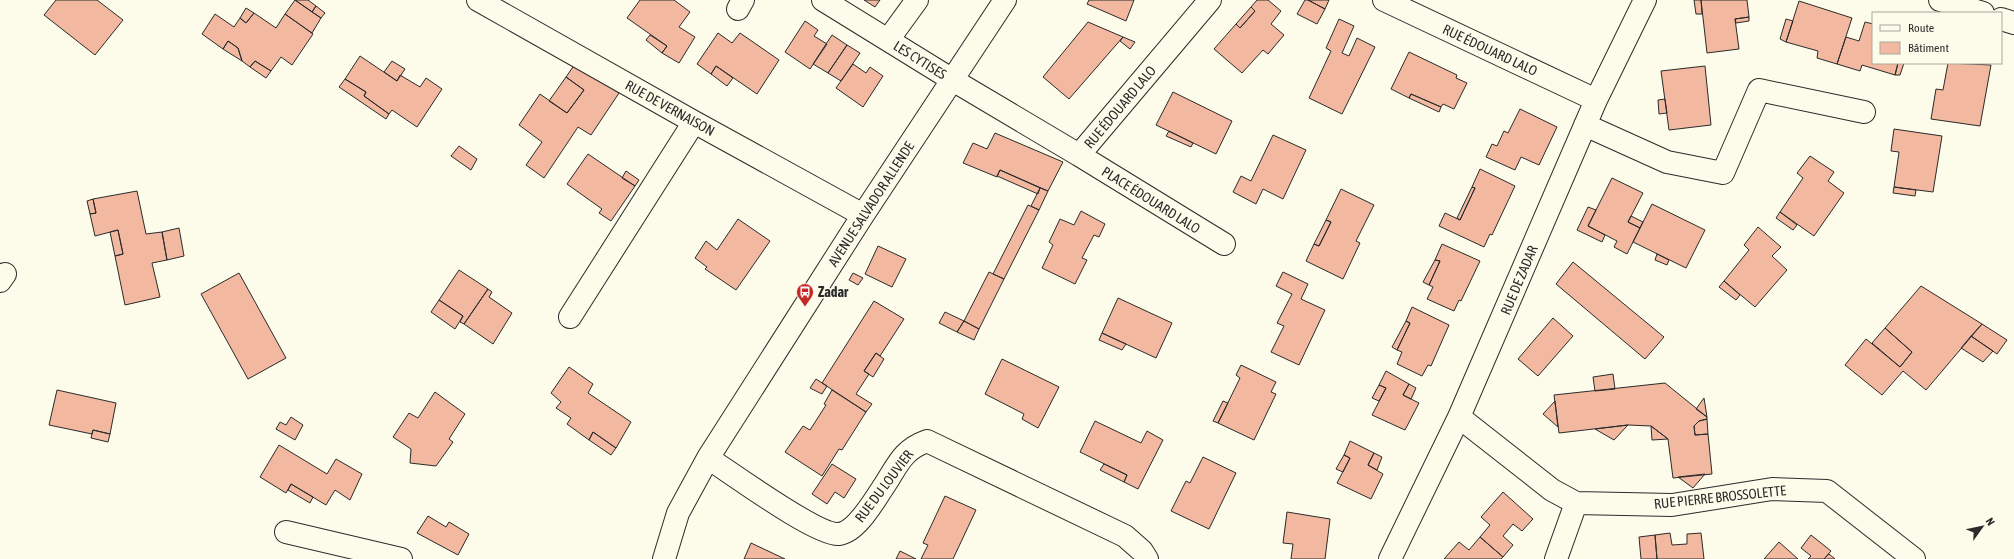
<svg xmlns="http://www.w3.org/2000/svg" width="2014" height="559" font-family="'Asap Condensed',sans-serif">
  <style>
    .building { fill: #f2b8a0; stroke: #2b2b2b }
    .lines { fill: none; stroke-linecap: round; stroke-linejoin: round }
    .minor-casing { stroke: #2b2b2b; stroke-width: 24 }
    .minor { stroke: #fdfbea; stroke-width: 22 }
    .labels { text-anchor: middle; stroke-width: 3; stroke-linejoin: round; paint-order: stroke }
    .street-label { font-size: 14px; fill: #2b2b2b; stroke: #fdfbea }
    .poi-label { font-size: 14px; font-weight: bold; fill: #2b2b2b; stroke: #fdfbea; text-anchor: start }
  </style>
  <rect width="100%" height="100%" fill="#fdfbea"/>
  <!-- building -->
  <path class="building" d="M56 0H97L123 20 95 55 44 15Z
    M295 0H308L316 6 312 12Z
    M295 0 321 18 312 33 285 14Z
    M640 0H674L690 12 679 27 695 37 679 63 662 53 667 46 627 18Z
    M864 0H880L875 7Z
    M1089 0H1134L1126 21 1087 4Z
    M1257 0H1268L1281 11 1271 24 1284 35 1268 54 1263 50 1242 73 1214 49 1236 24 1240 28 1255 11 1251 7Z
    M1305 0H1308L1325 9 1317 24 1297 14Z
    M1308 0H1329L1325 9Z
    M1694 0H1701L1702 14H1696Z
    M1701 0H1747L1749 17 1735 19 1739 49 1707 53Z
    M1799 1 1852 18 1837 64 1817 58 1818 51 1786 42Z
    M316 6 325 13 321 18 312 12Z
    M1251 7 1255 11 1240 28 1236 24Z
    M246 8 254 13 246 23 240 18Z
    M254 13 276 28 285 14 313 34 292 65 281 57 271 71 255 61 250 67 242 61 238 48 228 41 223 49 202 34 215 14 234 27 240 18 246 23Z
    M1749 17V21L1736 23 1735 19Z
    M1339 19 1354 26 1342 53 1349 56 1357 38 1375 47 1342 114 1309 98 1331 51 1326 48Z
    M1786 19 1793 21 1786 42 1780 39Z
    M805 21 818 30 814 36 827 44 810 69 785 52Z
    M1088 22 1123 37 1069 99 1043 77Z
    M1865 22 1873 24V63H1898L1895 75 1862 65 1860 71 1837 64 1846 37 1859 41Z
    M718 33 732 43 740 33 779 60 757 94 716 66 711 74 697 64Z
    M650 35 667 46 662 53 646 40Z
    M832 35 847 45 828 73 813 64Z
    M1123 37 1135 42 1130 49 1120 41Z
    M228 41 238 48 242 61 223 49Z
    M847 45 860 53 841 81 828 73Z
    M1409 52 1457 75 1456 78 1467 83 1454 109 1443 104 1441 107 1411 94 1409 98 1391 89Z
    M360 56 397 81 400 75 420 87 426 78 442 89 417 127 392 110 389 114 364 96 366 92 345 79Z
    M255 61 271 71 266 78 250 67Z
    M392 61 405 69 397 81 384 72Z
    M1898 63H1904L1900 75H1895Z
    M1948 63 1991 65 1980 126 1931 119 1936 89 1943 90Z
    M575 64 619 93 591 135 578 127 544 178 526 165 542 142 519 125 540 94 567 113 584 90 566 77Z
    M853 64 866 73 870 67 883 76 863 107 836 88Z
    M716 66 733 78 727 86 711 74Z
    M1705 66 1711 125 1669 130 1661 71Z
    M566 77 584 90 567 113 549 101Z
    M345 79 366 92 364 96 389 114 386 119 339 87Z
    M1173 92 1232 121 1216 154 1156 125Z
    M1411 94 1441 107 1439 112 1409 98Z
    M1665 99 1667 113 1659 114 1658 100Z
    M1520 109 1557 127 1539 165 1521 157 1515 170 1486 157 1492 144 1497 146 1504 131 1508 133Z
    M1894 129 1942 136 1933 192 1894 187 1899 152 1891 151Z
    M1169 131 1193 143 1191 147 1166 136Z
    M995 133 1063 162 1048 191 1000 170 997 177 963 163 973 143 987 149Z
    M1273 135 1306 150 1283 199 1263 189 1256 204 1233 192 1241 176 1251 181Z
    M459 146 477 159 471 170 451 156Z
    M588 154 635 186 611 221 599 213 602 209 567 184Z
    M1810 156 1834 172 1828 181 1844 193 1814 236 1780 212 1803 178 1797 173Z
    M1480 169 1515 186 1492 235 1490 234 1484 247 1439 226 1445 213 1460 220 1475 188 1472 187Z
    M1000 170 1040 188 1038 194 997 176Z
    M626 171 639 180 635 186 622 178Z
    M1612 178 1643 193 1628 222 1640 228 1627 254 1614 247 1617 241 1588 226Z
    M1472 187 1475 188 1460 220 1457 218Z
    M1894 187 1916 190 1915 196 1893 193Z
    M1040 188 1048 191 1039 210 1031 206Z
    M1341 189 1374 205 1356 241 1360 243 1343 279 1306 261 1314 244 1319 246 1331 222 1326 220Z
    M137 191 146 234 162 232 167 260 152 263 160 297 125 305 115 256 123 254 118 230 95 236 90 214 96 213 93 199Z
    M93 199 96 213 90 214 87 201Z
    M1652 204 1705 230 1686 268 1633 242Z
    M1028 205 1039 210 1004 279 993 274Z
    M1588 207 1596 210 1588 226 1605 235 1602 242 1577 230Z
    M1081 211 1105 224 1099 237 1094 235 1082 258 1087 260 1075 284 1042 268 1053 245 1049 242 1060 219 1074 225Z
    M1780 212 1797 225 1793 230 1776 218Z
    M1631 216 1643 222 1640 228 1628 222Z
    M738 219 770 241 736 290 705 269 707 267 695 258 706 241 717 250Z
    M1326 220 1331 222 1319 246 1314 244Z
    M1758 227 1781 247 1772 256 1787 270 1755 307 1724 281 1749 250 1744 245Z
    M179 228 184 256 167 260 162 232Z
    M118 230 123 254 115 256 110 232Z
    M1442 244 1480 261 1461 301 1459 300 1454 311 1427 299 1433 287 1429 285 1440 261 1435 260Z
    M878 246 906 259 892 287 865 274Z
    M1657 254 1669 260 1667 265 1655 260Z
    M1435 260 1440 261 1429 285 1423 282Z
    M1573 262 1664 337 1645 359 1556 284Z
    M459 270 488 289 464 324 460 322 463 316 439 300Z
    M989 272 1004 279 979 329 964 321Z
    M1283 272 1308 284 1301 299 1325 310 1299 365 1271 352 1284 326 1277 323 1292 294 1276 286Z
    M239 273 286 358 248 379 201 294Z
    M853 273 863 278 858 285 849 280Z
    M1724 281 1740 295 1736 300 1719 287Z
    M1921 286 1982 324 1926 390 1903 371 1882 395 1845 365 1866 339 1900 367 1912 352 1885 328Z
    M488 289 492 292 489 297 512 313 493 344 464 324Z
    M1118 298 1172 323 1156 358 1102 333Z
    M439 300 463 316 455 329 431 312Z
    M874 301 904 319 880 356 876 353 864 371 869 374 856 394 872 404 866 412 822 383Z
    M1412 307 1449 325 1431 366 1428 365 1422 376 1397 364 1402 352 1397 350 1410 323 1406 321Z
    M945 312 964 321 957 332 939 323Z
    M1553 318 1573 336 1538 376 1518 359Z
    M964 321 979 329 974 340 957 332Z
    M1406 321 1410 323 1397 350 1392 347Z
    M1982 324 2007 340 1997 354 1971 336Z
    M1885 328 1912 352 1900 367 1872 343Z
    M1102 333 1126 344 1122 350 1099 340Z
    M1971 336 1993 351 1983 362 1961 348Z
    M876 353 884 359 873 377 864 371Z
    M1002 359 1059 387 1038 428 1022 419 1024 414 985 394Z
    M1241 365 1276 382 1271 392 1276 394 1254 440 1218 423 1240 378 1236 375Z
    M569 367 593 384 588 393 631 422 616 448 593 432 589 440 567 424 571 418 556 408 561 402 551 393Z
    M1386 371 1409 384 1403 395 1419 403 1405 430 1372 415 1386 388 1379 385Z
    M1613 374 1615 389 1595 391 1593 377Z
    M816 379 827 386 822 394 810 388Z
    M1665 383 1707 417V419L1699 421 1694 426 1695 435 1708 434 1712 474 1673 478 1668 439 1651 426 1628 425 1559 433 1554 395Z
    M1409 384 1416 388 1411 399 1403 395Z
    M1379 385 1386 388 1379 401 1372 398Z
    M57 390 116 403 110 434 93 430 92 434 49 425Z
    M832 390 866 412 842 450 839 449 822 476 785 452 803 426 810 430 826 405 824 404Z
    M435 392 465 414 449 439 453 442 436 466 410 463 411 449 393 437 409 413 418 418Z
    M1704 398 1707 417 1696 409Z
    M1223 401 1228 403 1218 423 1213 421Z
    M1555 401 1558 427 1543 414Z
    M291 417 303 425 295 440 276 429 280 422 286 425Z
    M1707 419 1708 434 1695 435 1694 426 1699 421Z
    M1095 421 1141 443 1147 431 1163 440 1138 489 1124 482 1127 475 1080 452Z
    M1628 425 1614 440 1595 429Z
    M1651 426 1668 439 1652 440Z
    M93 430 110 434 108 442 91 438Z
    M593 432 616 448 611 455 589 440Z
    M1350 441 1374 453 1368 465 1383 474 1371 499 1337 483 1350 458 1344 455Z
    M279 445 327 474 336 459 362 474 350 500 335 490 326 505 291 484 286 493 260 477Z
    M1374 453 1382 457 1377 470 1368 465Z
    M1344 455 1350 458 1343 472 1336 469Z
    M1203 457 1236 473 1209 529 1171 511 1186 481 1190 483Z
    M832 464 856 479 844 498 835 492 827 504 812 494Z
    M1104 464 1127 475 1124 482 1100 470Z
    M1705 474 1693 488 1678 477Z
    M291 484 313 497 310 503 288 490Z
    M1503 492 1533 519 1522 531 1513 524 1503 536 1513 545 1503 557 1480 537 1490 525 1481 517Z
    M945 496 976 510 953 559H921L928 545 923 543Z
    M1287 512 1330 519 1325 559H1291L1293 544 1283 543Z
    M428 516 446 527 449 522 469 534 458 555 417 533Z
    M1670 533 1672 545 1687 544V534L1701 533 1704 559H1657L1655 535Z
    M1655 535 1657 559H1641L1639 537Z
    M1811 535 1831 551 1824 559H1808L1811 556 1801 548Z
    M1480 537 1503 557 1501 559H1444L1459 542 1469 550Z
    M1779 542 1798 559H1764Z
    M751 543 785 559H744Z
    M900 551 916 559H896Z
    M1829 554 1835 559H1824Z"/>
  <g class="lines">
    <!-- minor casing -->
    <g class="minor-casing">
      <path id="minor" d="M478 0 694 122 863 215
        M823 0 951 79 1079 155 1210 0
        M1384 0 1596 100
        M1940 0 1983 13
        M738 9 743 0
        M2001 19 2014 23
        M888 40 917 0
        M1585 125 1667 162 1723 173 1759 90 1864 112
        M1079 155 1224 244
        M0 281 5 274
        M570 317 694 122
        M1459 417 1552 490 1576 503 1672 505 1772 489 1827 491 1914 559
        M708 458C730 472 817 536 839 534 857 532 875 499 884 486 898 465 902 450 927 441L1125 536 1142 551 1147 559
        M286 532 401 559
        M664 559 678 513 708 458 863 215 1005 0
        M1390 559 1459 417 1596 100 1645 0
        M1556 559 1576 503"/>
    </g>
    <!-- minor -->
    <use href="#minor" class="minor"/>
  </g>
  <!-- icons -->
  <defs>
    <g id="bus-pin" transform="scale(0.9)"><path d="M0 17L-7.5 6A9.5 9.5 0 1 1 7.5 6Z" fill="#c62828" stroke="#fdfbea"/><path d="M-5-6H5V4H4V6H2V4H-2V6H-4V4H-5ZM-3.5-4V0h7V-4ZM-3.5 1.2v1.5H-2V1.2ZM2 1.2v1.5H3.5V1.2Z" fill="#fff"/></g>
  </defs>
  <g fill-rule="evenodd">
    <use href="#bus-pin" x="805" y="292"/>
  </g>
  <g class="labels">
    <!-- street labels -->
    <g class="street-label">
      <text transform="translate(1490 50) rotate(25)" y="5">RUE ÉDOUARD LALO</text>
      <text transform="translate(920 60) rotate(32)" y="5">LES CYTISES</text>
      <text transform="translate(1120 107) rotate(-50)" y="5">RUE ÉDOUARD LALO</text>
      <text transform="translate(670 108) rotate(29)" y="5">RUE DE VERNAISON</text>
      <text transform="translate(1151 200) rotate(32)" y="5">PLACE ÉDOUARD LALO</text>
      <text transform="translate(871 204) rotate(-57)" y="5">AVENUE SALVADOR ALLENDE</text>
      <text transform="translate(1519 280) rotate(-67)" y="5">RUE DE ZADAR</text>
      <text transform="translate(884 486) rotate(-53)" y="5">RUE DU LOUVIER</text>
      <text transform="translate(1720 497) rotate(-6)" y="5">RUE PIERRE BROSSOLETTE</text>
    </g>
    <!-- poi labels -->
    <g class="poi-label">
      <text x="818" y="297">Zadar</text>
    </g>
  </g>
  <!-- legend -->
  <rect x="1872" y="12" width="130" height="52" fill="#fdfbea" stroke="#a9a89e"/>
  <rect x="1880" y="25" width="20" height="6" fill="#fdfbea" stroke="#a9a89e"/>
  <text x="1908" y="32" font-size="12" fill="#2b2b2b">Route</text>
  <rect x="1880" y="42" width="20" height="12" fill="#f2b8a0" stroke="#a9a89e"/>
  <text x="1908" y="52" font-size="12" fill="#2b2b2b">Bâtiment</text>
  <!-- north arrow -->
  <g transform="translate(1982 527) rotate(57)" stroke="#fdfbea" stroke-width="3" paint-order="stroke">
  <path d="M0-3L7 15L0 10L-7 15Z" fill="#2b2b2b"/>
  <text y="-6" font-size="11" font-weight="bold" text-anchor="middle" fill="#2b2b2b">N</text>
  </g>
</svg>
